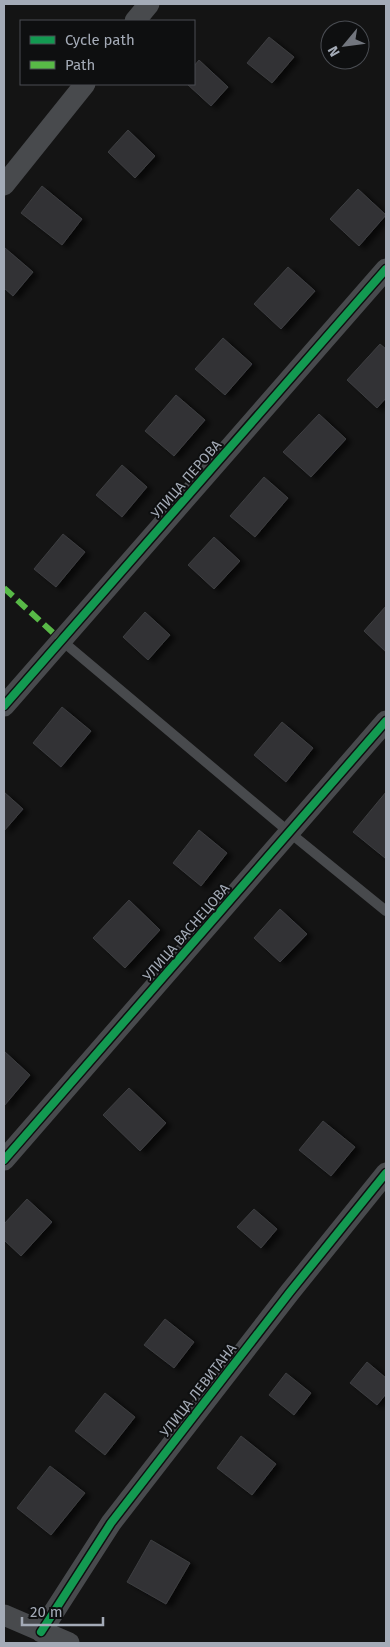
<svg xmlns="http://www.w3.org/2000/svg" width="390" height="1647" font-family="'Fira Sans',sans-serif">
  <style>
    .building { fill: #333335; stroke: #3d3e41; filter: url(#shadow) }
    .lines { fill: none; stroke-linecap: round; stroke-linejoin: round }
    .service { stroke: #484a4d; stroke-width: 10 }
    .minor { stroke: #484a4d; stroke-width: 21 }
    .quiet { stroke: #58b947; stroke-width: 6; stroke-dasharray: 12 6; stroke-linecap: butt }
    .cycleway-casing { stroke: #0e0f10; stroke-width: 11 }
    .cycleway { stroke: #139951; stroke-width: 8 }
    .labels { text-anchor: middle; stroke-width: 4; stroke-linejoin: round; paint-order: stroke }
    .street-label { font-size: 14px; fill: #a4abb7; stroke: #0e0f10 }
  </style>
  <defs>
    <filter id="shadow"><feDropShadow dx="5.5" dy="3" stdDeviation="2.5" flood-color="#0009"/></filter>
  </defs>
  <rect width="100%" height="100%" fill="#141414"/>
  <!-- building -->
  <path class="building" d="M269 37 294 57 272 83 247 63Z
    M199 60 228 87 211 106 187 84H194V66Z
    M128 130 155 156 135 178 108 152Z
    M42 186 82 219 62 245 21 213Z
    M358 189 386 215 359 246 330 219Z
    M5 248 33 272 13 296 4 288V250Z
    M288 267 315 291 281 329 254 304Z
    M223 338 252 364 225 395 195 369Z
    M380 344 386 349V398L377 408 347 380Z
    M176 395 205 420 174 456 145 431Z
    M319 414 346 439 311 477 283 452Z
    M122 465 147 487 122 517 96 495Z
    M264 477 288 498 255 537 230 516Z
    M63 534 85 552 56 587 34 569Z
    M214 537 240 561 214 589 188 565Z
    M386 606V652L364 631Z
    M145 612 170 635 148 660 123 637Z
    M62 707 91 731 61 767 33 743Z
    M282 722 313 748 286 782 254 755Z
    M4 792 23 809 4 831Z
    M386 792V857L385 858 353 832Z
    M199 830 227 853 201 886 173 863Z
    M129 900 160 930 125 968 93 938Z
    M280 909 307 934 280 962 254 938Z
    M4 1051 30 1075 4 1106Z
    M129 1088 166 1123 140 1151 103 1115Z
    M323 1121 355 1147 331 1176 299 1150Z
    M27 1199 52 1222 21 1256 4 1240V1224Z
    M254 1209 277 1229 261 1248 237 1227Z
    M165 1319 194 1342 174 1368 144 1345Z
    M367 1362 386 1378V1394L377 1405 350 1383Z
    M286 1373 311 1393 294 1415 269 1395Z
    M105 1393 135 1417 105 1455 75 1431Z
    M241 1436 276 1464 252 1495 217 1468Z
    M50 1466 85 1493 51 1535 17 1508Z
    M151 1540 190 1563 166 1604 127 1582Z"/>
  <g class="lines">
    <!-- service -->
    <path class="service" d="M61 640 289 832 386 911"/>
    <!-- minor -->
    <path class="minor" d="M135 21 149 4
      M4 185 85 84
      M4 706 386 269
      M4 1160 386 721
      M4 1615 69 1643
      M41 1632 111 1523 290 1292 386 1173"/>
    <!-- quiet -->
    <path class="quiet" d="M4 588 61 640"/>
    <!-- cycleway casing -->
    <g class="cycleway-casing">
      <path id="cycleway" d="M4 706 386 269
        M4 1160 386 721
        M41 1632 111 1523 290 1292 386 1173"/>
    </g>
    <!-- cycleway -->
    <use href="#cycleway" class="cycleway"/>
  </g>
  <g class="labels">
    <!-- street labels -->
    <g class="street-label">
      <text transform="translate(186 479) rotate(-49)" y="5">УЛИЦА ПЕРОВА</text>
      <text transform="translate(186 932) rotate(-49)" y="5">УЛИЦА ВАСНЕЦОВА</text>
      <text transform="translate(198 1390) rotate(-52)" y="5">УЛИЦА ЛЕВИТАНА</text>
    </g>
  </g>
  <!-- border -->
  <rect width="390" height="1647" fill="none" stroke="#a4abb7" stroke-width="10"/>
  <!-- legend -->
  <rect x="20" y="20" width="175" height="65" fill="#0e0f10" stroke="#4a4d53"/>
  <rect x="30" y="36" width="25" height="8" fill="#139951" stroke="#4a4d53"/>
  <text x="65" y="45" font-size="15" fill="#a4abb7">Cycle path</text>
  <rect x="30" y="61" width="25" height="8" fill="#58b947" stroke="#4a4d53"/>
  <text x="65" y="70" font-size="15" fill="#a4abb7">Path</text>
  <!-- north arrow -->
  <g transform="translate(345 45) rotate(241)"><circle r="24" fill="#0e0f10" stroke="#4a4d53"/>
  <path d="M0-4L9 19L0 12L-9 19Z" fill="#72767e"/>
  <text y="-8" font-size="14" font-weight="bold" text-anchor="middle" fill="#a4abb7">N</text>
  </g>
  <!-- scale -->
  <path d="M22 1617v8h81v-8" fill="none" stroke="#a4abb7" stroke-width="2.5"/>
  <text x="30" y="1617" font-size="15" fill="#a4abb7" stroke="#0e0f10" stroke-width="4" paint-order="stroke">20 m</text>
</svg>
